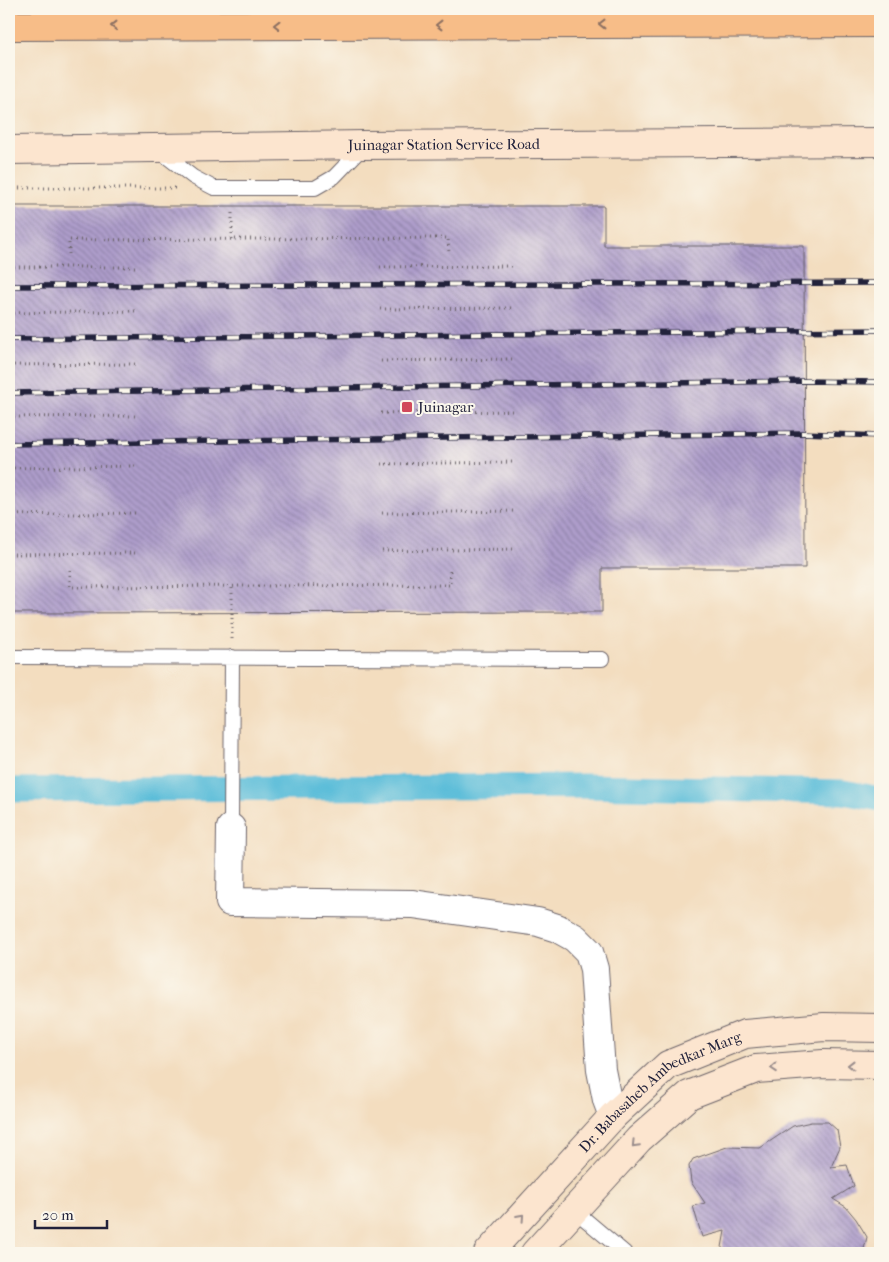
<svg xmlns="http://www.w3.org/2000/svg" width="889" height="1262" font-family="'IM FELL French Canon',serif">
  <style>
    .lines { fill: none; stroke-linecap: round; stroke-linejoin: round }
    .canal { stroke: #5bbdd9; stroke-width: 25 }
    .building { fill: url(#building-back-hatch) }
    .lane-casing { stroke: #6b6369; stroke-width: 16 }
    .street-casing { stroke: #6b6369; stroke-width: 30 }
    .secondary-casing { stroke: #6b6369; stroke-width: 30 }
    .highway-casing { stroke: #6b6369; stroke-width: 30 }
    .path { stroke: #6b6369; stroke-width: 3; stroke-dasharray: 1 4; stroke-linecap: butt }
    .lane { stroke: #fff; stroke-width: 14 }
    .street { stroke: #fff; stroke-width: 28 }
    .secondary { stroke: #fce5cf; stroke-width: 28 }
    .highway { stroke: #f7bd88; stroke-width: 28 }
    .rail-casing { stroke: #22223b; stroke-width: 5.5 }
    .rail { stroke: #fbf7ec; stroke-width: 4; stroke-dasharray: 11; stroke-linecap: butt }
    .oneway { stroke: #8c7062 }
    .oneway2 { stroke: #9a8d8c }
    .poi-dot { fill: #d1495b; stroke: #fbf7ec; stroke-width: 2 }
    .labels { text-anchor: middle; stroke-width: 4; stroke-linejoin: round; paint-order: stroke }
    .street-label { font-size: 15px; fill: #22223b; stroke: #fbf7ec }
    .poi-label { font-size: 15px; fill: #22223b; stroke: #fbf7ec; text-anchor: start }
  </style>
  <defs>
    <pattern id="building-back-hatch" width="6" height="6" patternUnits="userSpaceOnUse" patternTransform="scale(1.25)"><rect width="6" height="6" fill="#ae9dcb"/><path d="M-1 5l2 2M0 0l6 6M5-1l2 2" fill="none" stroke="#8d80a6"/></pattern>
  </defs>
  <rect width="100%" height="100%" fill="#fbf7ec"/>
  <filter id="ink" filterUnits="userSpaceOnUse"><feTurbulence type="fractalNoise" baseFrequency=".02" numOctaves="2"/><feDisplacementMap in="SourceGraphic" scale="10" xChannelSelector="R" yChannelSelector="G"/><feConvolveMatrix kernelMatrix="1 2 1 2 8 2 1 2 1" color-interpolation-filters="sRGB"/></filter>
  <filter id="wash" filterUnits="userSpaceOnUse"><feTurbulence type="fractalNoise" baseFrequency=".0096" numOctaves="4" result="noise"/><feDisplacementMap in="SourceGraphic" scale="20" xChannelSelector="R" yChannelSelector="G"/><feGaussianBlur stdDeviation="1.12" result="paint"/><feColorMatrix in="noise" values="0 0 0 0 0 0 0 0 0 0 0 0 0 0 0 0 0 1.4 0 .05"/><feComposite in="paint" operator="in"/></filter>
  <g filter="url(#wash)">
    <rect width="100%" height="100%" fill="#f3ddbf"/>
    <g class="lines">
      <!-- canal -->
      <path class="canal" d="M9 790 584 786 843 792 880 799"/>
    </g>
    <g id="blocks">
      <!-- building -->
      <path class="building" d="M9 206H604V246H804L805 568H602V612L9 613Z
        M811 1122H828L837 1130 840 1147 831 1167 847 1165 854 1186 833 1199 846 1207 856 1219 867 1237 864 1249 861 1253H721L725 1231 702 1237 693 1206 705 1203 691 1182 689 1166 693 1159 727 1147 760 1148 793 1126Z"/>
    </g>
  </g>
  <g filter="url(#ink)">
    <use href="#blocks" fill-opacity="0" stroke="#6b6369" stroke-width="1"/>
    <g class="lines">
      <!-- lane casing -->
      <g class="lane-casing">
        <path id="lane" d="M158 150 193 177 214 188H315L334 177 364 146
          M9 657 602 659
          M231 828 232 657
          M574 1210 625 1253"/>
      </g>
      <!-- street casing -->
      <g class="street-casing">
        <path id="street" d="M231 828 230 902 413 904 538 922 557 928 575 938 589 952 594 969 601 1070 607 1100 613 1116"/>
      </g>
      <!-- secondary casing -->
      <g class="secondary-casing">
        <g id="secondary">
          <path id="s1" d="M9 150 364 145 880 142"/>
          <path id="s2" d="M488 1253 613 1116 668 1065 745 1034 824 1027 880 1028"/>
          <path d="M535 1253 639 1139 689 1095 756 1069 823 1064 880 1065"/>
        </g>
      </g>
      <!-- highway casing -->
      <g class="highway-casing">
        <path id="highway" d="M9 26 880 23"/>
      </g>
      <!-- path -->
      <path class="path" d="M9 188H176
        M232 239V205
        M69 254V240L448 238 449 252
        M9 267H135
        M380 267 514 266
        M380 309 514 308
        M9 313 135 311
        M381 361 514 359
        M9 365 135 364
        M381 413 515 411
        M9 417 135 416
        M381 464 515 462
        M9 468 135 466
        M382 513 516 511
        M9 515 136 513
        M382 551 516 549
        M9 554 136 553
        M70 570V587L450 585V567
        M232 639V585"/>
      <!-- lane -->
      <use href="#lane" class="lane"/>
      <!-- street -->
      <use href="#street" class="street"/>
      <!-- secondary -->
      <use href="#secondary" class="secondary"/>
      <!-- highway -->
      <use href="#highway" class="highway"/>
      <!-- rail casing -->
      <g class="rail-casing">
        <path id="rail" d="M9 286 880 283
          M9 339 880 330
          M9 393 803 381 880 382
          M9 444 803 433 880 436"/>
      </g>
      <!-- rail -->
      <use href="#rail" class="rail"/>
    </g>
    <!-- one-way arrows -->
    <defs><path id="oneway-chevron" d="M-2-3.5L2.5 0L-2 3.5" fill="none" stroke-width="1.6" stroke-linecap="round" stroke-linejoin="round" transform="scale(1.25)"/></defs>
    <g class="oneway">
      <use href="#oneway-chevron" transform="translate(602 24) rotate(180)"/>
      <use href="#oneway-chevron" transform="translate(277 25) rotate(180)"/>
      <use href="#oneway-chevron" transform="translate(439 25) rotate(180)"/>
      <use href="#oneway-chevron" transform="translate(114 26) rotate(180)"/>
    </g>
    <g class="oneway2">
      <use href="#oneway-chevron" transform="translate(851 1065) rotate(-179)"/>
      <use href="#oneway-chevron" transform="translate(774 1068) rotate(176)"/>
      <use href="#oneway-chevron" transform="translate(635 1144) rotate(134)"/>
      <use href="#oneway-chevron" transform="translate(521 1217) rotate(-48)"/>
    </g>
  </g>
  <!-- markers -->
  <rect class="poi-dot" x="401" y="401" width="12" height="12" rx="2.5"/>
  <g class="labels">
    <!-- street labels -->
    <g class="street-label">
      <text dy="5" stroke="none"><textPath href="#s1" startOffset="435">Juinagar Station Service Road</textPath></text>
      <text dy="5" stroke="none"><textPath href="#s2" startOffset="239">Dr. Babasaheb Ambedkar Marg</textPath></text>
    </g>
    <!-- poi labels -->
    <g class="poi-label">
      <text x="418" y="412">Juinagar</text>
    </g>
  </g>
  <!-- margin -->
  <rect width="889" height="1262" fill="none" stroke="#fbf7ec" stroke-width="30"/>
  <!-- scale -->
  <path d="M35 1220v8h72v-8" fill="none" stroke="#22223b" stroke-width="2.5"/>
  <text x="42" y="1220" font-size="15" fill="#22223b" stroke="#fbf7ec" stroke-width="4" paint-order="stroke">20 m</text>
</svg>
